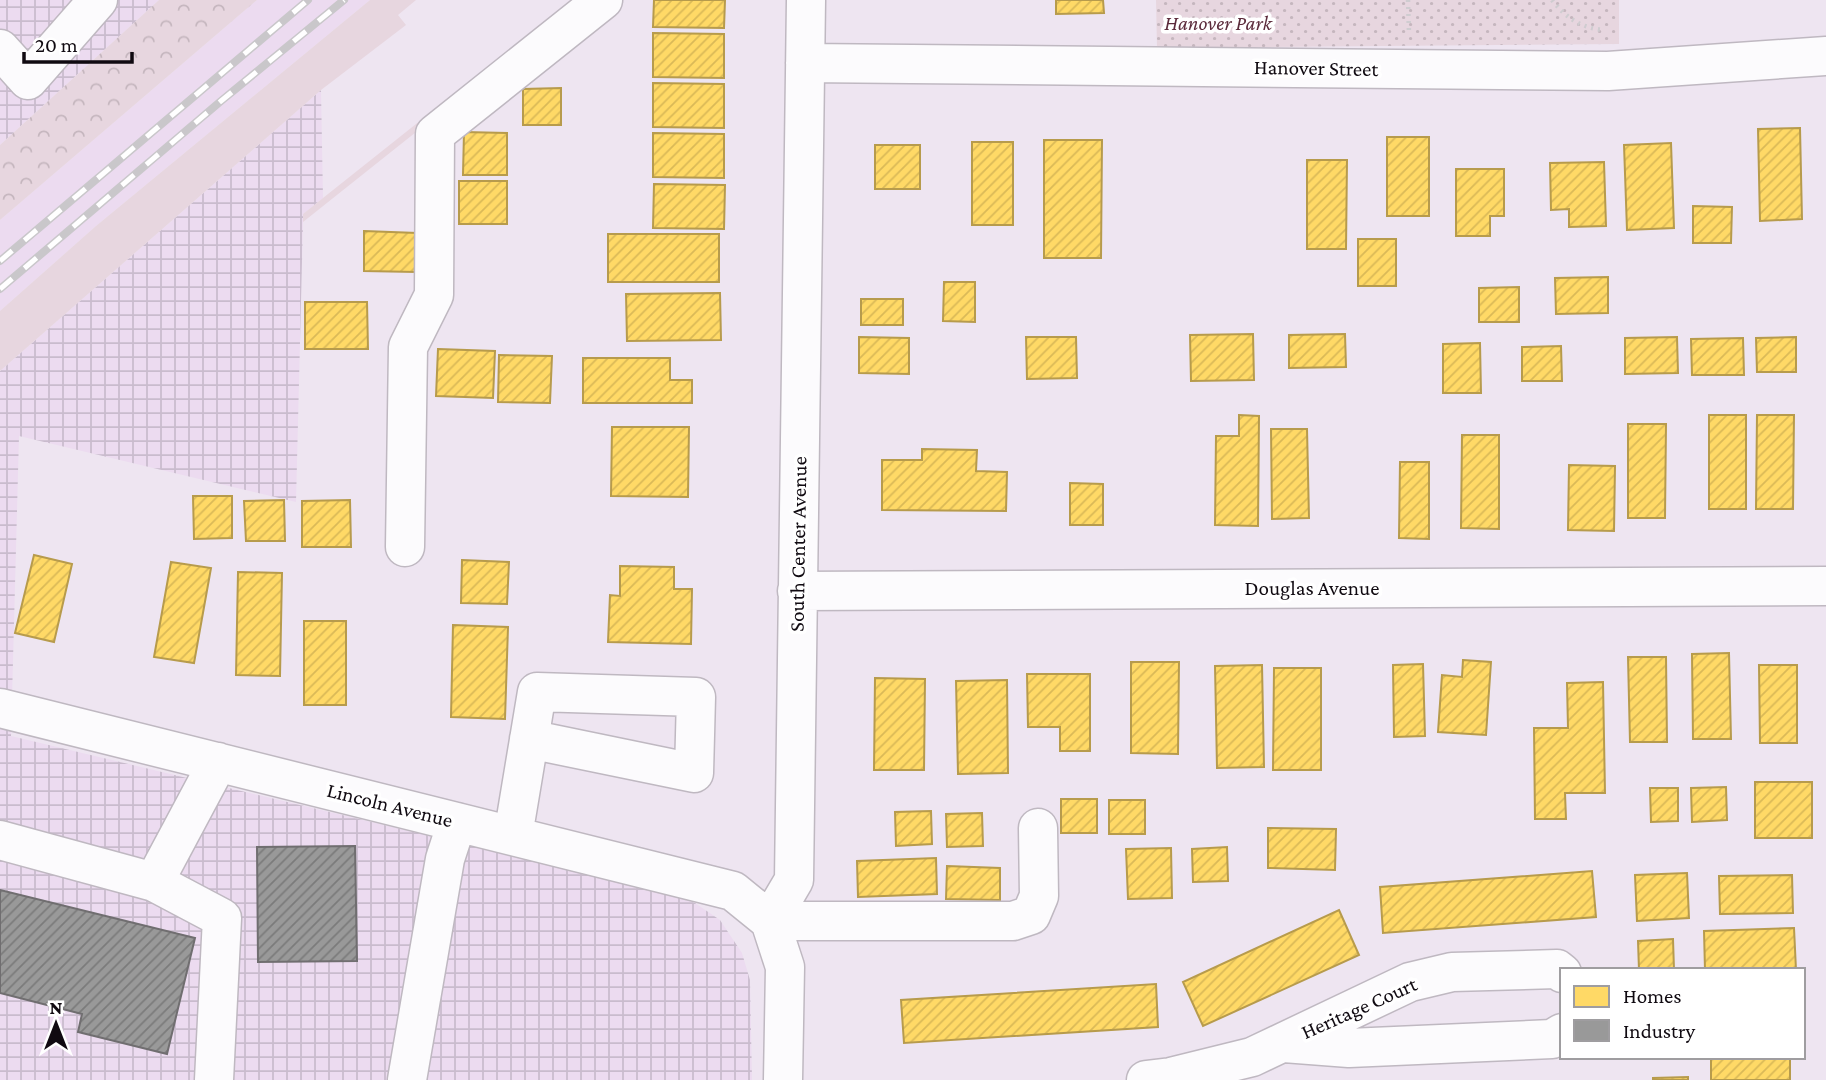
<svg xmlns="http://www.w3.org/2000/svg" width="1826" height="1080" font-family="'Crimson Pro',serif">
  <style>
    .built { fill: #ecdbf0 }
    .industrial { fill: url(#industrial-grid) }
    .grass { fill: #e7d6df }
    .forest { fill: url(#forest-crowns) }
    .park { fill: url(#park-dots) }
    .homes { fill: url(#homes-hatch); stroke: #b79b4c; stroke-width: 2 }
    .industry { fill: url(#industry-hatch); stroke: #706e70; stroke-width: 2 }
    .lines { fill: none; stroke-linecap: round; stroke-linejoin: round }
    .minor-casing { stroke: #bfb8c1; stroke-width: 41 }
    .path { stroke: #cfccd0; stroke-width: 4.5; stroke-dasharray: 2 5; stroke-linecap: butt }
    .minor { stroke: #fcfbfd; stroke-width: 38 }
    .rail-casing { stroke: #c9c7ca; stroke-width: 8 }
    .rail { stroke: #fff; stroke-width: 5; stroke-dasharray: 16; stroke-linecap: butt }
    .labels { text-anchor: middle; stroke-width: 7; stroke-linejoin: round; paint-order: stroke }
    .park-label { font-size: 21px; font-style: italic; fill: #5c2c3c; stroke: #fff }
    .street-label { font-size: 21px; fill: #100a11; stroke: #fff }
  </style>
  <defs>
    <pattern id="industrial-grid" width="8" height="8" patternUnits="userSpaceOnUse" patternTransform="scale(1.75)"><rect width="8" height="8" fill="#ecdbf0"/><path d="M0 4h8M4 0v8" fill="none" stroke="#c9bbcd"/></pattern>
    <pattern id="forest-crowns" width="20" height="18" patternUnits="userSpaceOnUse" patternTransform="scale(1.75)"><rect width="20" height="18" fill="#e7d6df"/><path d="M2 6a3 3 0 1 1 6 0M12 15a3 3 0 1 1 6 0" fill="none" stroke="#c5b6be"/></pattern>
    <pattern id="park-dots" width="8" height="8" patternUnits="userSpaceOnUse" patternTransform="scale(1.75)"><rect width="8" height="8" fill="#e7d6df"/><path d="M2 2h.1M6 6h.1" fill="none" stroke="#c5b6be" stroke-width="1.8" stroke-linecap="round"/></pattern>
    <pattern id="homes-hatch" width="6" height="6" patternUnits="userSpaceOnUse" patternTransform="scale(1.75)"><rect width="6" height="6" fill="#ffd966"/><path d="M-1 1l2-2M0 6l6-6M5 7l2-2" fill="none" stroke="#dab957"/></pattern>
    <pattern id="industry-hatch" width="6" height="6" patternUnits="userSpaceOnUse" patternTransform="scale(1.75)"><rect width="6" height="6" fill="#999"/><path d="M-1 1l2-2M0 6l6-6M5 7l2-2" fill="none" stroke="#7b7b7b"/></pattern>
  </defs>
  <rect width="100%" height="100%" fill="#eee5f1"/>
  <!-- built -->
  <path class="built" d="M257 0H370L96 226 0 311V220Z"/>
  <!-- industrial -->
  <path class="industrial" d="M0 0H159L0 145Z
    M321 90 323 198 303 214V222L296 502 19 436 11 736 653 889 695 903 720 920 742 953 750 980 752 1080H0V371Z"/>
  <!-- grass -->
  <path class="grass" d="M370 0H416L398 15 406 25 321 90 0 371V311L96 226Z
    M572 0H582L303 222V214L323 198Z"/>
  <!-- forest -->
  <path class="forest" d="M159 0H257L0 220V145Z"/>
  <!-- park -->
  <path class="park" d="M1156 0H1619V44L1157 48Z"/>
  <!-- homes -->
  <path class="homes" d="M654 0H725L724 28 653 27Z
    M1056 0H1103L1104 13 1056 14Z
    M653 33 724 34V78L653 77Z
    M653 83 724 84V128L653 127Z
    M561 88V125H523V89Z
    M1800 128 1802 219 1760 221 1758 129Z
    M464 132 507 133V175H463Z
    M653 133 724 134V178L653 177Z
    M1387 137H1429V216H1387Z
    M1044 140H1102L1101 258H1044Z
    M972 142H1013V225H972Z
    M1671 143 1674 228 1627 230 1624 145Z
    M875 145H920V189H875Z
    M1307 160H1347L1346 249H1307Z
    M1604 162 1606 226 1569 227V209L1551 210 1550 163Z
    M1456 169H1504V216H1490V236H1456Z
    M459 181H507V224H459Z
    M654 184 725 185 724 229 653 228Z
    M1693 206 1732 207 1731 243H1693Z
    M364 231 417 233 416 272 364 271Z
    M608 234H719V282H608Z
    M1358 239H1396V286H1358Z
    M1608 277V313L1556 314 1555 278Z
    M944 282H975V322L943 321Z
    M1519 287V322H1479V288Z
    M720 293 721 340 627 341 626 294Z
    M861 299H903V325H861Z
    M305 302H367L368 349H305Z
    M1253 334 1254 380 1191 381 1190 335Z
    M1345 334 1346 367 1289 368V335Z
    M859 337 909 338V374L859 373Z
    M1026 337H1076L1077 378 1027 379Z
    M1677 337 1678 373 1625 374V338Z
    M1796 337V372H1757L1756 338Z
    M1743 338 1744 375H1692L1691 339Z
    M1480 343 1481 393H1443V344Z
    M1561 346 1562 381H1522V347Z
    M438 349 495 351 493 398 436 396Z
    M499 355 552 356 550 403 498 402Z
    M583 358H670V380H692V403H583Z
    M1239 415 1259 416 1258 526 1215 525 1216 436H1239Z
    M1709 415H1746V509H1709Z
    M1757 415H1794L1793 509H1756Z
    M1628 424H1666L1665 518H1628Z
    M612 427H689L688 497 611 496Z
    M1271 429H1307L1309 518 1272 519Z
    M1462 435H1499V529L1461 528Z
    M922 449 977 450 976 471 1007 472 1006 511 882 510V460H922Z
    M1400 462H1429V539L1399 538Z
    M1569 465 1615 466 1614 531 1568 530Z
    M1070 483 1103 484V525H1070Z
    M193 496H232V538L194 539Z
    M284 500 285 541H246L244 501Z
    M350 500 351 547H302V501Z
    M34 555 72 564 54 642 15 633Z
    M462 560 509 562 507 604 461 603Z
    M171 562 211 568 194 663 154 657Z
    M620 566 674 567V589H692L691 644 608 642 610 595 620 596Z
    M238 572 282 573 280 676 236 675Z
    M304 621H346V705H304Z
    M453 625 508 627 505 719 451 717Z
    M1729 653 1731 739H1693L1692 654Z
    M1628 657H1666L1667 742H1630Z
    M1463 660 1491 662 1486 735 1438 732 1442 675 1462 677Z
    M1131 662H1179L1178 754 1131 753Z
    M1423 664 1425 736 1394 737 1393 665Z
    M1262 665 1264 767 1217 768 1215 666Z
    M1759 665H1797V743H1760Z
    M1274 668H1321V770H1273Z
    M1027 674H1090V751H1060V727H1028Z
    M875 678 925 679 924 770H874Z
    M1007 680 1008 773 958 774 956 681Z
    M1603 682 1605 793H1565L1566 819H1535L1534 728H1568L1567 683Z
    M1755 782H1812V838H1755Z
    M1726 787 1727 820 1692 822 1691 788Z
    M1650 788H1678V821L1651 822Z
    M1061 799H1097V833H1061Z
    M1109 800H1145V834H1109Z
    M931 811 932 844 896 846 895 812Z
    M982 813 983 846 947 847 946 814Z
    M1268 828 1336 829 1335 870 1268 868Z
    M1227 847 1228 881 1193 882 1192 849Z
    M1171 848 1172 898 1128 899 1126 849Z
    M936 858 937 894 858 897 857 861Z
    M947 866 1000 868V900L946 899Z
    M1592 871 1596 917 1383 933 1380 887Z
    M1687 873 1689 918 1637 921 1635 875Z
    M1792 875 1793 913 1720 914 1719 876Z
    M1339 910 1359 955 1203 1026 1183 982Z
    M1794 928 1796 970H1705L1704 931Z
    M1673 939 1674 970H1639L1638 941Z
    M1156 984 1158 1027 904 1043 901 1000Z
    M1711 1057H1790V1080H1711Z
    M1688 1077V1080H1653V1078Z"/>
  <!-- industry -->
  <path class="industry" d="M355 846 357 961 258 962 257 847Z
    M0 890 195 938 167 1054 78 1032 82 1014 0 993Z"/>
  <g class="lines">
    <!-- minor casing -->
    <g class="minor-casing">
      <path id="minor" d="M0 49 28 80 98 0
        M805 63 1608 71 1826 56
        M405 547 408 347 434 295 435 134 603 0
        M797 591 1826 586
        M0 708 733 891 770 921
        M513 836 537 692 696 697 694 773 529 739
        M0 840 154 882 222 918 214 1080
        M154 882 218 762
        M770 921H1013L1031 915 1039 896 1038 828
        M1284 1043 1349 1048 1552 1039 1562 1033
        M407 1080 445 859 457 822
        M783 1080 785 967 770 921 794 880 806 0
        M1146 1080 1171 1077 1252 1057 1410 982 1452 972 1557 969 1562 973"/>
    </g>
    <!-- path -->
    <path class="path" d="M1408 0 1409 34
      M1552 0C1566 18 1581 28 1604 30"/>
    <!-- minor -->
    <use href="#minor" class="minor"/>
    <!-- rail casing -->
    <g class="rail-casing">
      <path id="rail" d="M0 261 308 0
        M0 289 221 101 344 0"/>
    </g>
    <!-- rail -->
    <use href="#rail" class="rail"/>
  </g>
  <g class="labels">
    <!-- park labels -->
    <g class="park-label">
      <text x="1218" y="30">Hanover Park</text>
    </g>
    <!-- street labels -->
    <g class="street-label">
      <text transform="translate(1316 68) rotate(1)" y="7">Hanover Street</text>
      <text transform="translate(798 544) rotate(-89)" y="7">South Center Avenue</text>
      <text x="1312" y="595">Douglas Avenue</text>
      <text transform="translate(390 805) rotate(14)" y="7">Lincoln Avenue</text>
      <text transform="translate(1359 1008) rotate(-24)" y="7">Heritage Court</text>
    </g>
  </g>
  <!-- legend -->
  <rect x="1560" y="968" width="245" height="91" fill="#ffffff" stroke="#9f9da0" stroke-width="2"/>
  <rect x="1574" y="986" width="35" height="21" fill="#ffd966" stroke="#9f9da0" stroke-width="2"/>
  <text x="1623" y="1003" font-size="21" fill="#100a11">Homes</text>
  <rect x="1574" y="1020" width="35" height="21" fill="#999999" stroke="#9f9da0" stroke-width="2"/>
  <text x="1623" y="1038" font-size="21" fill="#100a11">Industry</text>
  <!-- north arrow -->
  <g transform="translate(56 1024)" stroke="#ffffff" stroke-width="5" paint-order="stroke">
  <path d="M0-5L12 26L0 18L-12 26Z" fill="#100a11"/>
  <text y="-10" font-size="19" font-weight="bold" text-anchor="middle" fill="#100a11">N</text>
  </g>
  <!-- scale -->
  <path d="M24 52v10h108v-10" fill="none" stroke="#100a11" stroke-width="3.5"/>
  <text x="35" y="52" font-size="21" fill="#100a11" stroke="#ffffff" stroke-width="5" paint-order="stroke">20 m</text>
</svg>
